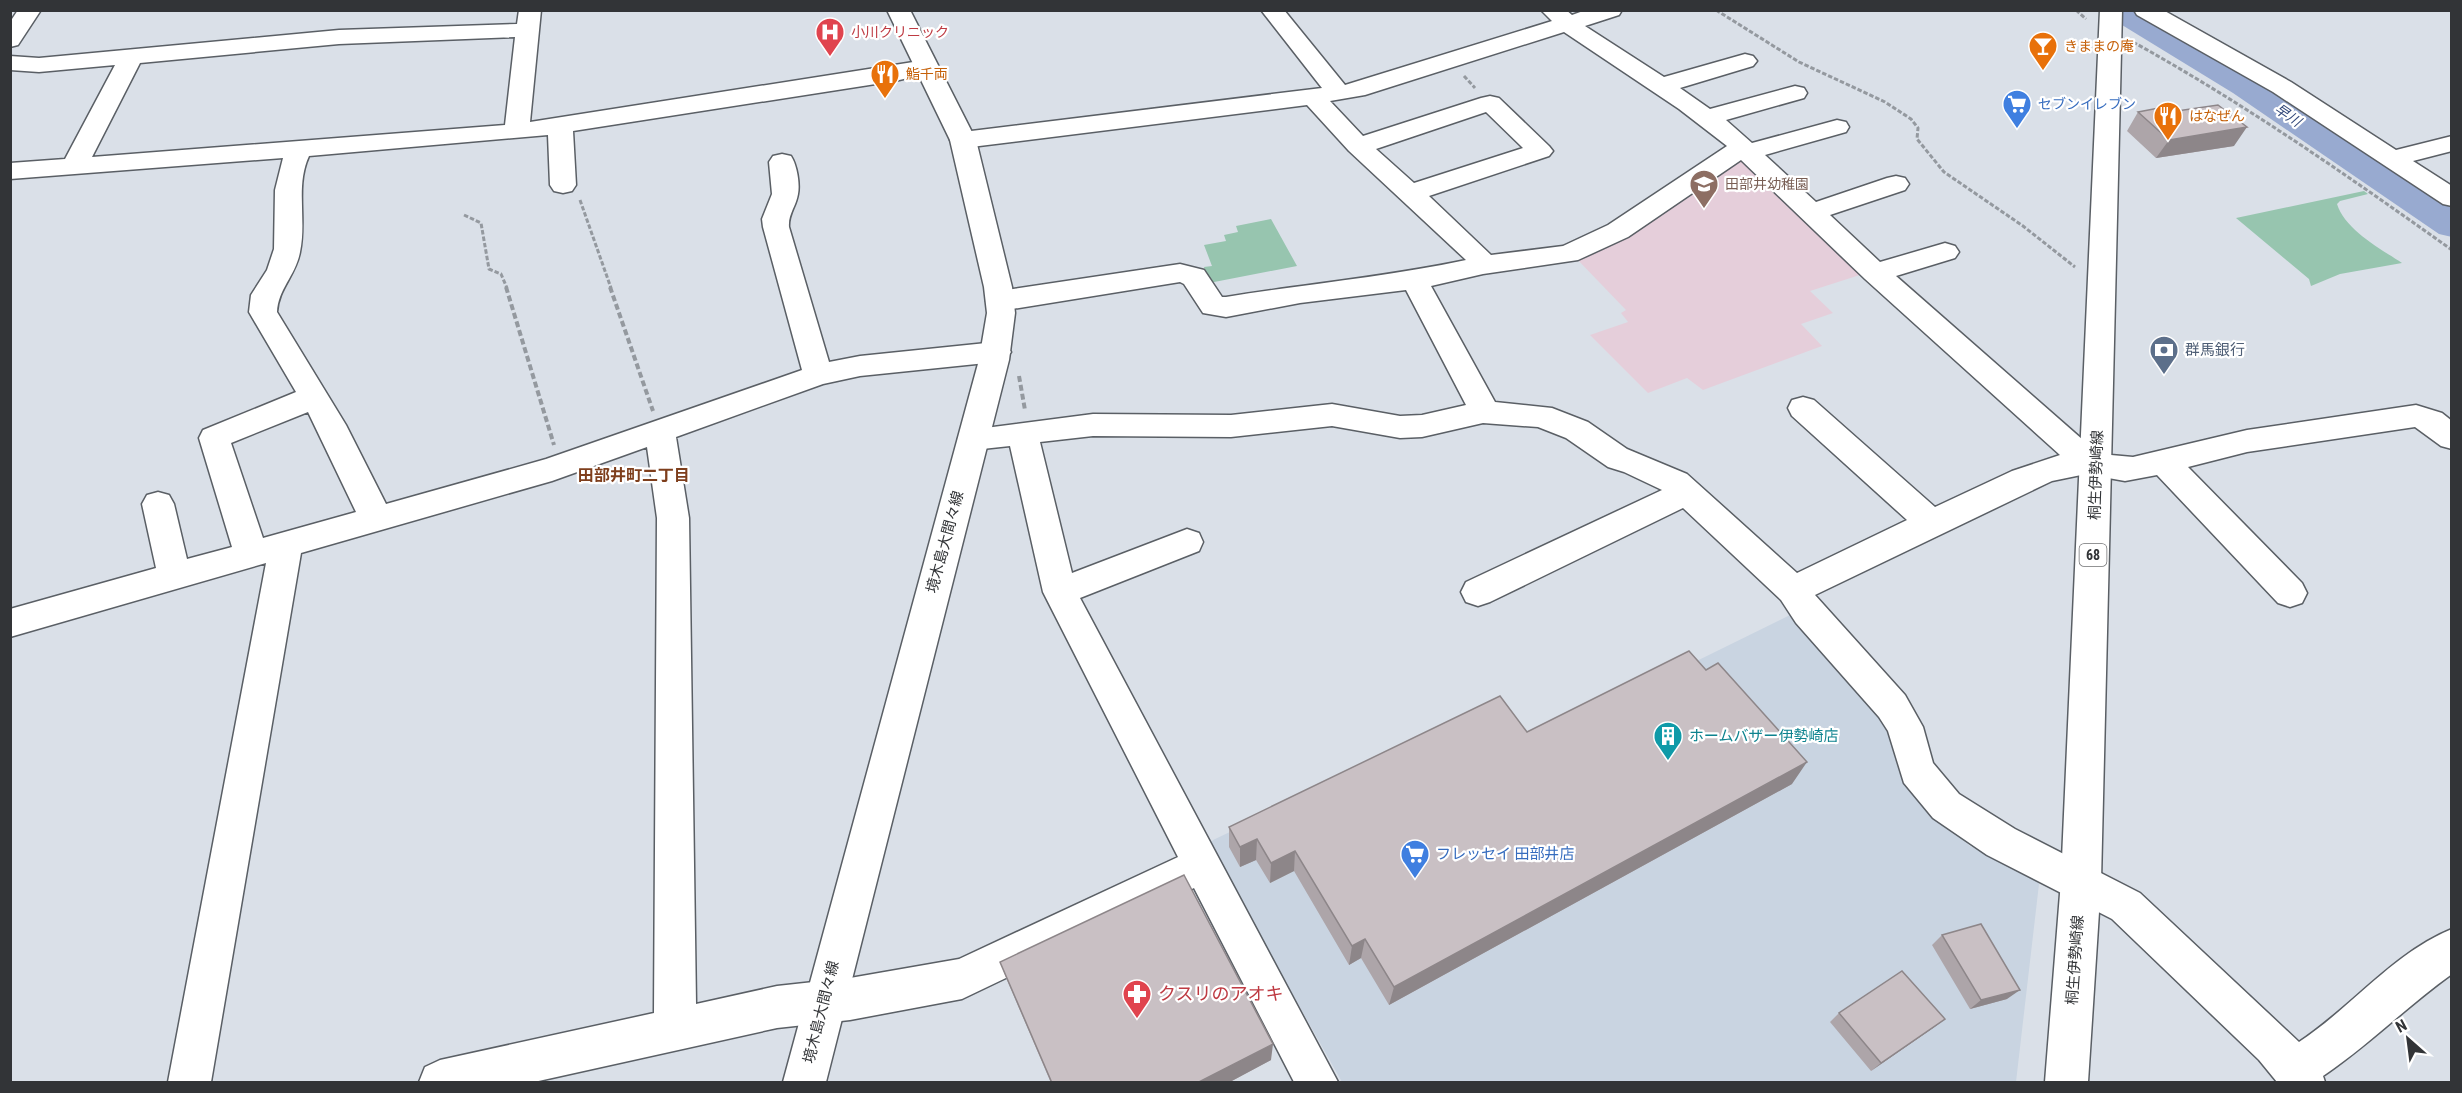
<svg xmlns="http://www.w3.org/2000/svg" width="2462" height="1093" font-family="'Roboto Condensed','Noto Sans JP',sans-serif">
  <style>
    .built { fill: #c9d4e1 }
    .education { fill: #e5ceda }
    .green { fill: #97c5af }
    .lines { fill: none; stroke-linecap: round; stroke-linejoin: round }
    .river { fill: #98aad0; fill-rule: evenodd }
    .minor-casing { stroke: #5a5f65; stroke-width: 3 }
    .major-casing { stroke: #5a5f65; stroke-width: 3 }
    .path-far1 { stroke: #94999f; stroke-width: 3; stroke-dasharray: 4.5 2; stroke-linecap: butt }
    .path { stroke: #94999f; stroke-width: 4; stroke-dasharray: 6 3; stroke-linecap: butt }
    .minor { fill: #fff; fill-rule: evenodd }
    .major { fill: #fff; fill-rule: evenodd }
    .wall { fill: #ada5a9 }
    .shaded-wall { fill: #8d8689 }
    .building { fill: #c9c0c4; stroke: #8d8689; stroke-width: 1.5 }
    .labels { text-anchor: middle; stroke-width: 4.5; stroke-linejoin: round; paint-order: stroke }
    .far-health-label { font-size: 14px; fill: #be3a42; stroke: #fff; text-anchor: start }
    .far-food-label { font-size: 14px; fill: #c56008; stroke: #fff; text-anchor: start }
    .far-shop-label { font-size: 14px; fill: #366cbe; stroke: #fff; text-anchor: start }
    .far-water-label { font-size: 14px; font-style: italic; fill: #314779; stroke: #fff }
    .far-education-label { font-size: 14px; fill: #785e54; stroke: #fff; text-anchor: start }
    .shield { fill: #fff; stroke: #707173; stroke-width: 1.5 }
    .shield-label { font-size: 14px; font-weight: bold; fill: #323437 }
    .service-label { font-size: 15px; fill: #4e5e75; stroke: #fff; text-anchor: start }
    .street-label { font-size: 15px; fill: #323437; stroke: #fff }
    .culture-label { font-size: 15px; fill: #0d838f; stroke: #fff; text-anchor: start }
    .shop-label { font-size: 15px; fill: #366cbe; stroke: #fff; text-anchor: start }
    .neighbourhood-label { font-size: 16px; font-weight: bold; fill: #7e3e1c; stroke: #fff }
    .near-health-label { font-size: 18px; fill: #be3a42; stroke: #fff; text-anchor: start }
  </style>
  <rect width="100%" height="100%" fill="#dae0e8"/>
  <!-- built -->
  <path class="built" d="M1794 613 1890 722 1940 821 1970 846 2035 876 2039 884 2016 1082H1342L1209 846 1213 840 1503 702 1534 741Z"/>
  <!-- education -->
  <path class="education" d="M1740 155 1866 273 1810 291 1833 313 1801 324 1822 346 1703 390 1687 378 1648 393 1590 335 1628 322 1621 313 1626 310 1574 256Z"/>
  <!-- green -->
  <path class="green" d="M2364 191 2368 194 2340 201 2337 204C2345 230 2381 249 2402 263L2340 274 2311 286 2309 279 2236 218Z
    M1271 219 1297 266 1209 283 1204 267 1212 266 1204 245 1226 241 1224 235 1238 232 1236 226Z"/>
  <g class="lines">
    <!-- river -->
    <path class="river" d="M2104 10 2147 12 2257 79 2452 207V237L2439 234 2233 93 2109 17Z"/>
    <!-- minor casing -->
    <g class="minor-casing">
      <path id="minor" d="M18 10H41L18 45 10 47V22Z
        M519 10H541L530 122 926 60 934 62 938 67 934 72 895 81 573 131 576 185 572 191 563 193 554 191 550 185 548 135 309 156C295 186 307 220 300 252 296 275 278 289 277 312L346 425 386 504 546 459 802 370 763 227 762 219 772 194 769 162 773 156 782 154 791 156C797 165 800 184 798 194 796 207 788 214 789 227L829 362 860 356 996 342 1006 345 1011 352 1006 359 996 362 860 376 823 384 676 437 689 518 696 1004 777 986 850 978 959 959 1178 857 1043 592 1010 446 973 450 962 447 958 439 962 431 1093 414 1231 415 1332 404 1400 416 1422 415 1466 405 1406 290 1300 303 1226 317 1203 313 1184 284 1180 282 1000 311 990 308 986 301 990 294 1000 291 1180 264 1204 270 1222 297H1226C1306 284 1386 277 1466 260L1349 151 1307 105 963 148 954 145 950 140 954 135 963 132 1322 88 1261 10H1284L1345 85 1552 21 1541 10H1566L1572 15 1586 10H1622L1619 15 1585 26 1664 77 1745 54 1753 56 1757 61 1753 66 1680 88 1710 109 1795 86 1804 88 1807 93 1804 98 1726 120 1752 143 1837 120 1846 122 1849 127 1846 132 1765 155 1816 202 1887 178 1896 176 1905 178 1909 184 1905 190 1830 215 1880 262 1945 243 1955 246 1959 252 1955 258 1896 276 2083 440 2111 455 2133 457 2247 430 2416 405 2442 413 2452 421V449L2441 446 2415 427 2247 452 2188 467 2302 583 2307 593 2302 603 2290 607 2278 603 2157 475 2125 481 2086 474 2052 481 1815 595 1905 695 1923 727 1933 763 1959 794 2015 829 2140 893 2299 1042C2351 1008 2393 953 2452 929V974C2407 1006 2369 1045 2323 1076L2325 1082H2277L2259 1060 2112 919 1987 855 1933 818 1904 783 1888 731 1879 717 1796 623 1781 600 1683 508 1490 602 1478 606 1466 602 1461 592 1466 582 1662 490 1624 472 1608 467 1566 438 1538 427 1483 423 1422 437 1400 438 1332 426 1231 437 1093 436 1040 442 1072 573 1187 529 1199 533 1203 542 1199 551 1080 598 1338 1082H1294L1194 888 962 999 850 1020 777 1028 534 1082H419L425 1067 440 1060 654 1013 657 518 647 447 552 481 301 553 211 1082H168L266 563 10 637V609L156 568 142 504 147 495 158 492 169 495 174 504 187 559 232 547 199 438 203 430 296 392 249 312 251 295 267 270 274 249 275 190 283 158 10 179V163L65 159 115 65 39 72 10 70V56L39 58 339 30 517 24ZM1564 32 1679 109 1727 146 1608 225 1563 246 1491 255 1429 196 1549 156 1553 151 1549 146 1499 98 1490 96 1481 98 1363 136 1330 101 1365 95ZM515 37 505 125 92 157 140 63 339 44ZM1486 112 1523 148 1414 183 1376 149ZM1741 160 1865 279 2060 455 2012 471 1935 507 1814 400 1803 397 1792 400 1788 408 1792 416 1907 520 1797 573 1687 474 1627 449 1588 422 1552 408 1495 402 1431 286 1483 274 1578 260 1628 237ZM308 412 356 512 263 538 231 443Z
        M2134 10H2163L2291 82 2396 150 2452 136V151L2413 161 2452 186V206L2443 204 2273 92 2137 15Z"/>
    </g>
    <!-- major casing -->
    <g class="major-casing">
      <path id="major" d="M887 10H910L976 140 1012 287 1015 313 1009 360 826 1082H783L979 360 987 313 984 287 950 140Z
        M2100 10H2122L2101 881 2088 1082H2045L2061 881Z"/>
    </g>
    <!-- path-far1 -->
    <path class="path-far1" d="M1716 10 1799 62 1885 102 1911 119 1918 128 1917 139 1944 172 2023 226 2075 267
      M2076 10 2086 19
      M2133 42C2245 104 2348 176 2452 250
      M1464 76 1475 88
      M580 200 611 288
      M464 215 481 223 489 269 501 274 507 288"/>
    <!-- path -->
    <path class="path" d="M506 287 554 445
      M610 287 653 411
      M1019 376 1025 410"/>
    <!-- minor -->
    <use href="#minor" class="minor"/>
    <!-- major -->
    <use href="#major" class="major"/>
  </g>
  <!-- wall -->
  <path class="wall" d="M2138 112H2170L2234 146 2156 158 2127 131Z
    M1792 784 1389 1005 1361 958 1349 965 1294 871 1270 883 1256 860 1240 867 1229 847V827Z
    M1942 935 2007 999 1970 1009 1932 945Z
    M1000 962 1271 1060 1228 1083H1051L1007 980Z
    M1839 1013 1945 1019 1933 1028 1871 1071 1830 1022Z"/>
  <!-- shaded-wall -->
  <path class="shaded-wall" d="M2247 127 2234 146 2156 158 2169 140Z
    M1807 762 1792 784 1389 1005 1394 987Z
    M1257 839 1256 860 1240 867V847Z
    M1295 851 1294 871 1270 883 1271 863Z
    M1365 939 1361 958 1349 965 1352 946Z
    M2020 990 2007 999 1970 1009 1981 1000Z
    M1945 1019 1933 1028 1871 1071 1881 1063Z
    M1273 1044 1271 1060 1228 1083H1197Z"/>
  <!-- building -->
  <path class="building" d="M2218 105 2247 127 2169 140 2138 112 2164 107 2170 112Z
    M1689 651 1706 670 1718 663 1807 762 1394 987 1365 939 1352 946 1295 851 1271 863 1257 839 1240 847 1229 827 1500 696 1527 732Z
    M1184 875 1273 1044 1197 1083H1052L1000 962Z
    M1981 924 2020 990 1981 1000 1942 935Z
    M1902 971 1945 1019 1881 1063 1839 1013Z"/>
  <!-- icons -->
  <defs>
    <g id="hospital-pin" transform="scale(1.5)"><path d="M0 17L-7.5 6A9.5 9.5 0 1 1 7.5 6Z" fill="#e0444e" stroke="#fff"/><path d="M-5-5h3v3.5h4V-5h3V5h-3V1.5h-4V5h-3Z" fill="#fff"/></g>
    <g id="bar-pin" transform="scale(1.5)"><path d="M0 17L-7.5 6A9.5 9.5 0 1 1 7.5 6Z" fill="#e8710a" stroke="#fff"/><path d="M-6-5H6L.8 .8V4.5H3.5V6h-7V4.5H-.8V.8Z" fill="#fff"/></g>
    <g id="restaurant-pin" transform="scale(1.5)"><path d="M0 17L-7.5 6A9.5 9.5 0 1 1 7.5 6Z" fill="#e8710a" stroke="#fff"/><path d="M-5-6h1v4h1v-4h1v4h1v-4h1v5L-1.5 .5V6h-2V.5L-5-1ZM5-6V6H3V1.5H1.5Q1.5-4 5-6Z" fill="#fff"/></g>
    <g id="supermarket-pin" transform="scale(1.5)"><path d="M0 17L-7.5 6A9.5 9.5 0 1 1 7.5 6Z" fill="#3f7fe0" stroke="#fff"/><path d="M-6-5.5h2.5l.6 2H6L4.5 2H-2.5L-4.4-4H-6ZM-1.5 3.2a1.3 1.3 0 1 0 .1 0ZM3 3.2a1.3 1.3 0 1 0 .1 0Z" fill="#fff"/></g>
    <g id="school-pin" transform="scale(1.5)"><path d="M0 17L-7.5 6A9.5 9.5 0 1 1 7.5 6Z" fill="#8d6e63" stroke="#fff"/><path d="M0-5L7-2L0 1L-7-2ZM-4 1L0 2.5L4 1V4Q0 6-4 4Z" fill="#fff"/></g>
    <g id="bank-pin" transform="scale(1.5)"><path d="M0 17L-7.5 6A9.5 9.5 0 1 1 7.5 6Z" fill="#5c6f8a" stroke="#fff"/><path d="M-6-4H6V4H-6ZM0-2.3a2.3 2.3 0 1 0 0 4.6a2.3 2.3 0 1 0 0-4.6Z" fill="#fff"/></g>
    <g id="building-pin" transform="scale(1.5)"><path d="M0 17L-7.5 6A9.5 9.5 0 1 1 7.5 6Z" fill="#0f9aa8" stroke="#fff"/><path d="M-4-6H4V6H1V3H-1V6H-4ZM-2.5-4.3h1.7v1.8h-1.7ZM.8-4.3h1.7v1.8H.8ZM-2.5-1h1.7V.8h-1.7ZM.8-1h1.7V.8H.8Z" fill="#fff"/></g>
    <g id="pharmacy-pin" transform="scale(1.5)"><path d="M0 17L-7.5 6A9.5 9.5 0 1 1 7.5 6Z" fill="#e0444e" stroke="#fff"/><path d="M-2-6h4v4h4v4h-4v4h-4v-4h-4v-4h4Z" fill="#fff"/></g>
  </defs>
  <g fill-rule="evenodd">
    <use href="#hospital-pin" x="830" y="32"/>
    <use href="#bar-pin" x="2043" y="46"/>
    <use href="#restaurant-pin" x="885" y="74"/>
    <use href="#supermarket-pin" x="2017" y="104"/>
    <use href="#restaurant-pin" x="2168" y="116"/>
    <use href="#school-pin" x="1704" y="184"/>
    <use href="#bank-pin" x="2164" y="350"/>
    <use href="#building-pin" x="1668" y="736"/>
    <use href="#supermarket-pin" x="1415" y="854"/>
    <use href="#pharmacy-pin" x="1137" y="994"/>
  </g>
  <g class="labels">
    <!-- far-health labels -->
    <g class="far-health-label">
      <text x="851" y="37">小川クリニック</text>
    </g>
    <!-- far-food labels -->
    <g class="far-food-label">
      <text x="2064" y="51">きままの庵</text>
      <text x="906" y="79">鮨千両</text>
      <text x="2189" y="121">はなぜん</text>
    </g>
    <!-- far-shop labels -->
    <g class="far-shop-label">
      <text x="2038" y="109">セブンイレブン</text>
    </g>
    <!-- far-water labels -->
    <g class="far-water-label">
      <text transform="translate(2288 115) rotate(34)" y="5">早川</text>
    </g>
    <!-- far-education labels -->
    <g class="far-education-label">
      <text x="1725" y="189">田部井幼稚園</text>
    </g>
    <!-- shield labels -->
    <rect class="shield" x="2079.5" y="544" width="27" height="22" rx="4.5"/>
    <g class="shield-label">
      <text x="2093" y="560">68</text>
    </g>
    <!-- service labels -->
    <g class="service-label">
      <text x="2185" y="355">群馬銀行</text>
    </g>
    <!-- street labels -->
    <g class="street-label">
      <text transform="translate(2096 475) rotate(-88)" y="5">桐生伊勢崎線</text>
      <text transform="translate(945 542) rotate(-75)" y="5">境木島大間々線</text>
      <text transform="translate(2075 960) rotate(-86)" y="5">桐生伊勢崎線</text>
      <text transform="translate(821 1012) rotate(-76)" y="5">境木島大間々線</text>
    </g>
    <!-- culture labels -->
    <g class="culture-label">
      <text x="1689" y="741">ホームバザー伊勢崎店</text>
    </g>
    <!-- shop labels -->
    <g class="shop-label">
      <text x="1436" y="859">フレッセイ 田部井店</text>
    </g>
    <!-- neighbourhood labels -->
    <g class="neighbourhood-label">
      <text x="634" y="481">田部井町二丁目</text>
    </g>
    <!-- near-health labels -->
    <g class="near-health-label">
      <text x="1158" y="1000">クスリのアオキ</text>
    </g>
  </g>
  <!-- border -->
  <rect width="2462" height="1093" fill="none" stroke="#323437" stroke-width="24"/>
  <!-- north arrow -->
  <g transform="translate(2408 1039) rotate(332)" stroke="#ffffff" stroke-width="4.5" paint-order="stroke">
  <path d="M0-4.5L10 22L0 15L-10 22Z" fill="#323437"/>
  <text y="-9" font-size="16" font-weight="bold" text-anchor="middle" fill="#323437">N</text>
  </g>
</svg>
